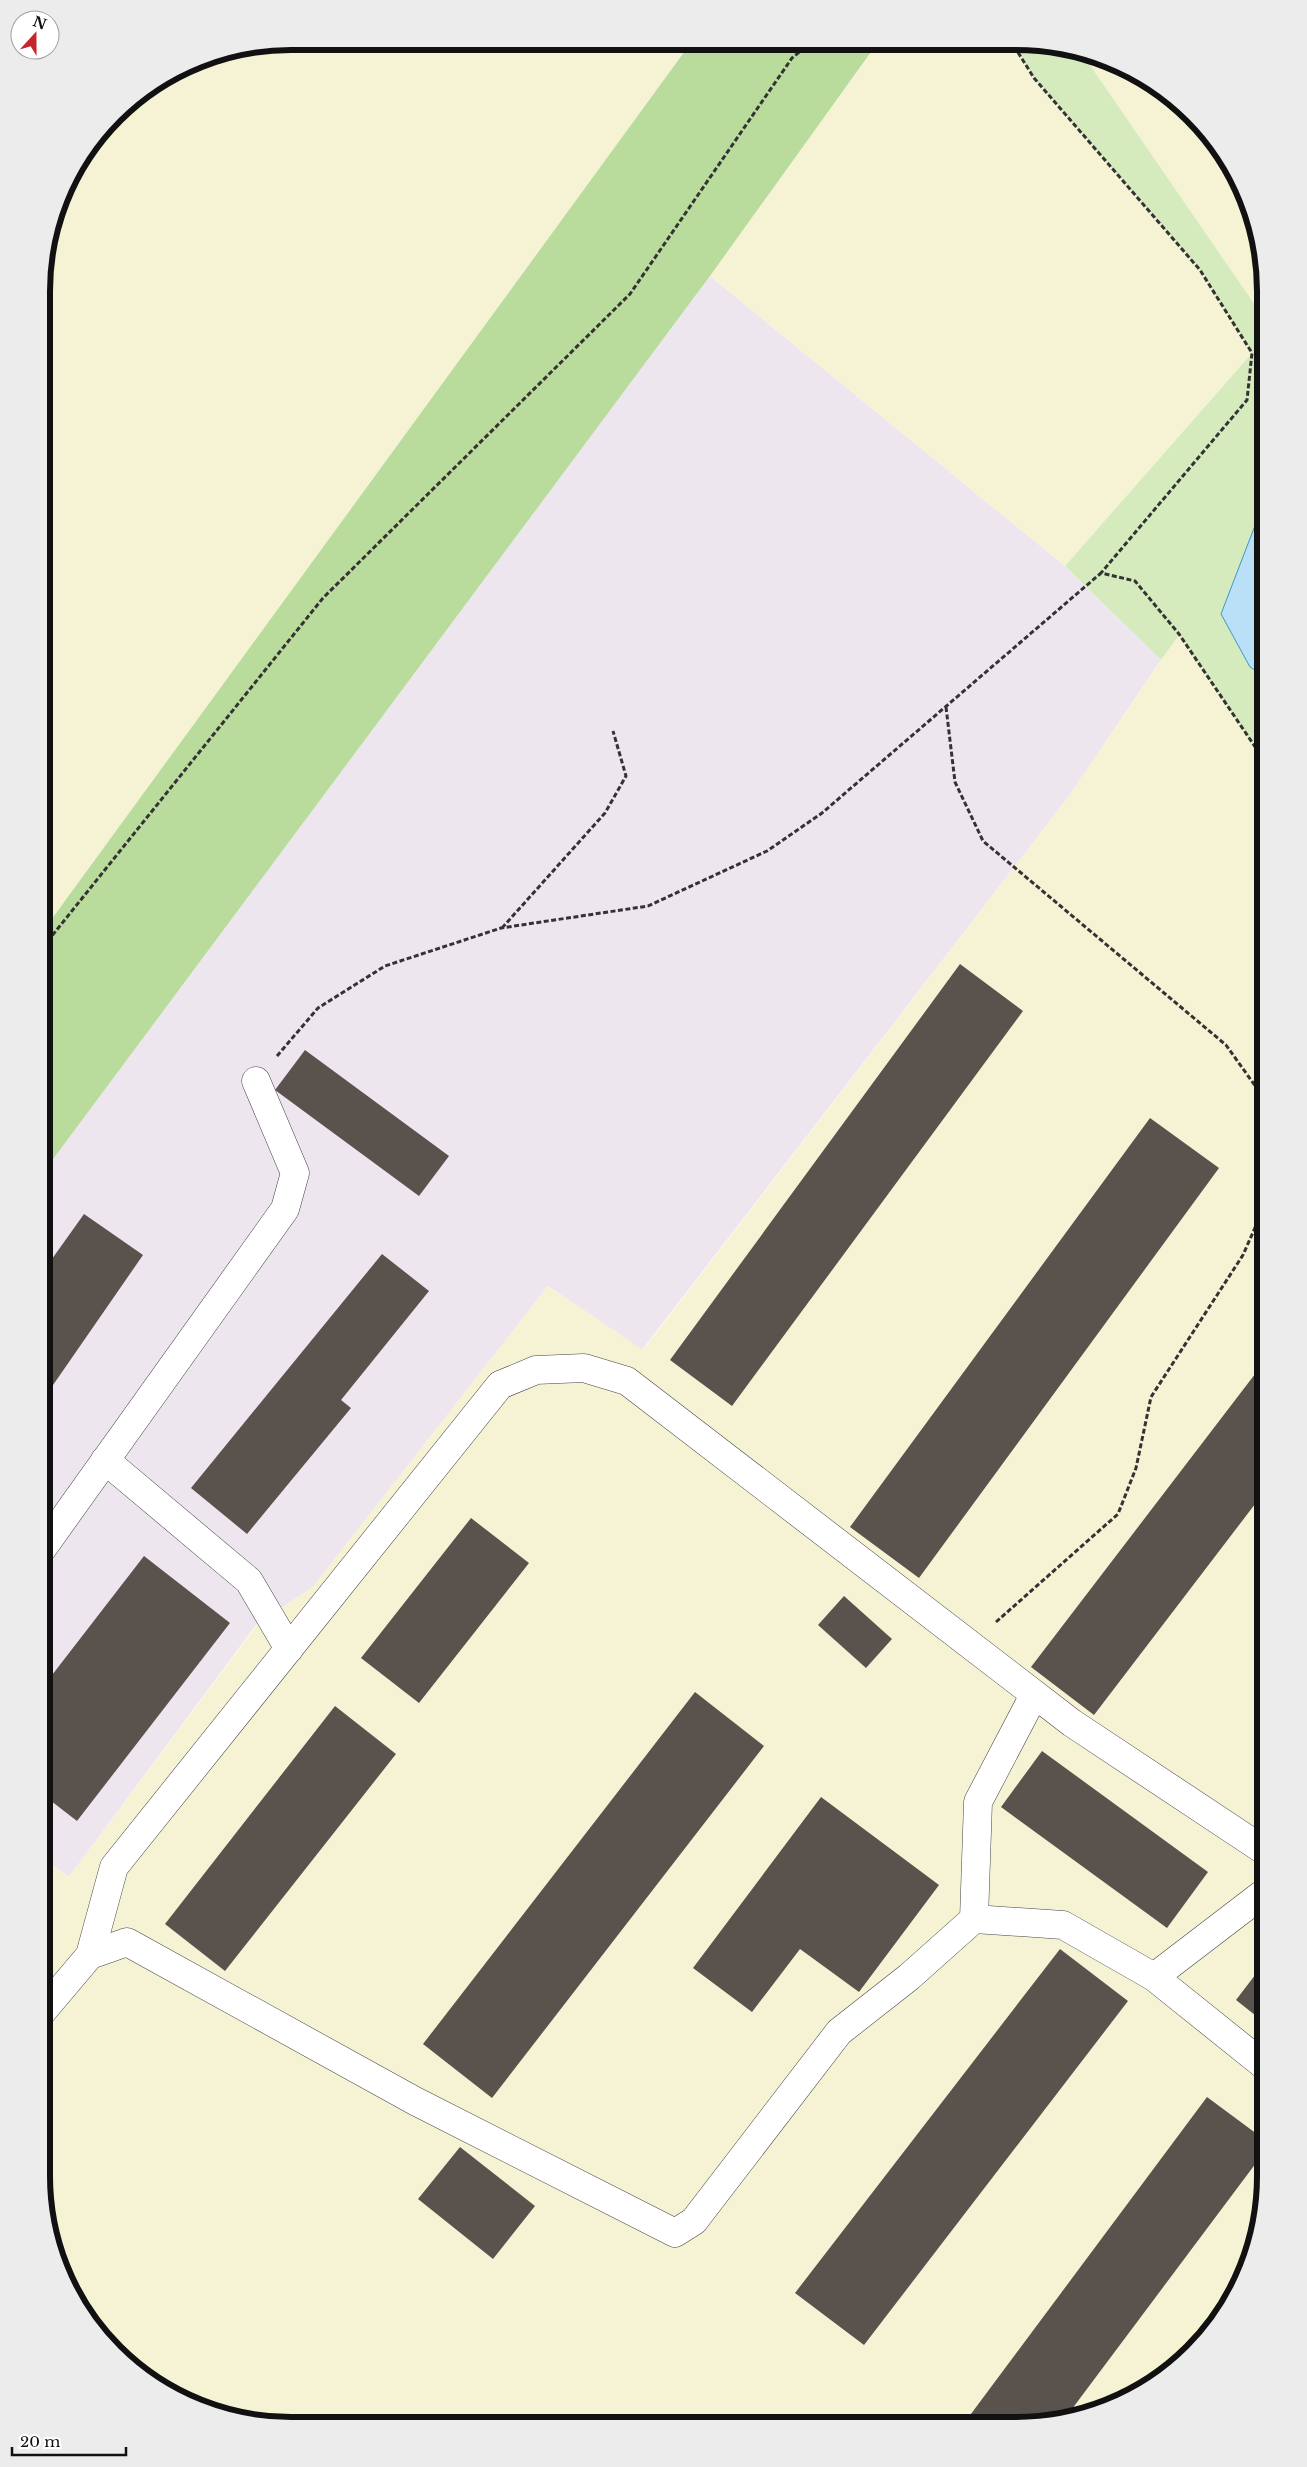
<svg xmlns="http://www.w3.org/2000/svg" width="1307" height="2467" font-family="'Libre Baskerville',serif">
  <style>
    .industrial { fill: #eee6ef }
    .farmland { fill: #f6f3d4 }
    .green { fill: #d5ebbd }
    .forest { fill: #b9dc9c }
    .water { fill: #b9e0f7; stroke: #3f96cf }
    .building { fill: #5a524d }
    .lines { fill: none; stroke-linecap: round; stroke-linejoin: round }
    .minor-casing { stroke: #444; stroke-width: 29 }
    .path { stroke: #333; stroke-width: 3; stroke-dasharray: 5 2.5; stroke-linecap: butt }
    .minor { stroke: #fff; stroke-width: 28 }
    .rim { fill: none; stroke: #111; stroke-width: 6 }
  </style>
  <rect width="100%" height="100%" fill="#fffdf5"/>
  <!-- industrial -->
  <path class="industrial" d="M710 276 1065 566 1161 660 1069 796 642 1350 548 1286 313 1587 256 1625 69 1877 47 1862 42 1869V1174Z"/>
  <!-- farmland -->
  <path class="farmland" d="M291 41 690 44 43 931V259L67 181 126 104 196 60Z
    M876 45 1014 46 1034 78 1200 270 1252 353 1065 566 710 276Z
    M1081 52 1126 67 1181 104 1224 153 1253 211 1266 291V321Z
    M1179 634 1266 763 1265 2192 1247 2271 1214 2328 1155 2383 1096 2413 1016 2426 258 2424 195 2407 127 2364 83 2314 54 2256 41 2176 42 1869 47 1862 69 1877 257 1625 313 1587 548 1286 643 1350 1069 796Z"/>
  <!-- green -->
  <path class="green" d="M1014 46H1064L1081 52 1266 321V763L1179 635 1161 660 1065 566 1252 353 1200 270 1034 78Z"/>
  <!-- forest -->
  <path class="forest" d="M690 44 876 45 710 276 42 1174 43 931Z"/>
  <!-- water -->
  <path class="water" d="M1266 510V677L1250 667 1221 614 1256 523Z"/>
  <!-- building -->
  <path class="building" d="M960 964 1023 1011 732 1406 670 1360Z
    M305 1050 449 1156 419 1196 275 1090Z
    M1150 1118 1219 1168 919 1578 850 1527Z
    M84 1214 143 1255 42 1401V1273Z
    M382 1254 429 1291 341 1400 351 1408 247 1534 191 1488Z
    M1265 1361V1491L1094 1715 1031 1667Z
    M471 1518 529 1563 419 1703 361 1658Z
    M144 1556 230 1623 77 1821 42 1794V1688Z
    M844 1596 892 1639 866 1668 818 1625Z
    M695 1692 764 1746 492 2098 423 2044Z
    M335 1706 396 1754 225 1971 165 1924Z
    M1042 1751 1208 1872 1167 1928 1001 1807Z
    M821 1797 939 1885 859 1992 800 1949 752 2012 693 1968Z
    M1060 1949 1128 2001 864 2345 795 2293Z
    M1265 1962V2023L1236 2000Z
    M1207 2097 1265 2140V2151L1066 2417 1016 2426H962Z
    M460 2147 535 2206 493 2259 418 2199Z"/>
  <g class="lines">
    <!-- minor casing -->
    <g class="minor-casing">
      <path id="minor" d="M105 1460 249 1581 289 1649
        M42 1549 285 1209 295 1173 256 1081
        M974 1919 978 1802 1034 1695
        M90 1955 114 1867 500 1385 536 1370 584 1368 627 1381 1072 1723 1265 1851
        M1154 1977 1265 2066
        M41 2013 90 1955 127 1942 415 2101 675 2233 694 2221 839 2032 909 1977 974 1919 1063 1925 1154 1977 1265 1892"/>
    </g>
    <!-- path -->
    <path class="path" d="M1014 46 1034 78 1200 270 1252 353 1247 400 1101 573
      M946 707 955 782 983 841 1226 1045 1266 1101
      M502 928 605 813 626 776 613 731
      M43 947 323 598 630 294 792 58 809 44
      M277 1056 318 1008 385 966 501 928 648 906 767 851 822 813 1101 573 1135 581 1179 634 1266 763
      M996 1622 1118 1514 1136 1468 1151 1397 1243 1255 1265 1205"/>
    <!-- minor -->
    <use href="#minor" class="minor"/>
  </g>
  <!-- crop -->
  <path d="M0 0H1307V2467H0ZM291 50H1016A241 241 0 0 1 1257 291V2176A241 241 0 0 1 1016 2417H291A241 241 0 0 1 50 2176V291A241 241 0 0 1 291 50Z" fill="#ececec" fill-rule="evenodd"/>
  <path class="rim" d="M291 50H1016A241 241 0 0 1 1257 291V2176A241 241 0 0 1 1016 2417H291A241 241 0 0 1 50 2176V291A241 241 0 0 1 291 50Z"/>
  <!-- north arrow -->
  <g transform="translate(35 35) rotate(21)"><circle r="24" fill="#ffffff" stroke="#a0a0a0"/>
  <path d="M0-4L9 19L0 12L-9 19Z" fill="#c4262e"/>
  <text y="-8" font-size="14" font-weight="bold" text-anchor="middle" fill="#111111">N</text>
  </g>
  <!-- scale -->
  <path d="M12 2447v8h114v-8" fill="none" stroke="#111111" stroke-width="2.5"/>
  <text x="20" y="2447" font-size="15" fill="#111111" stroke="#ffffff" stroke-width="4" paint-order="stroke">20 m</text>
</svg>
